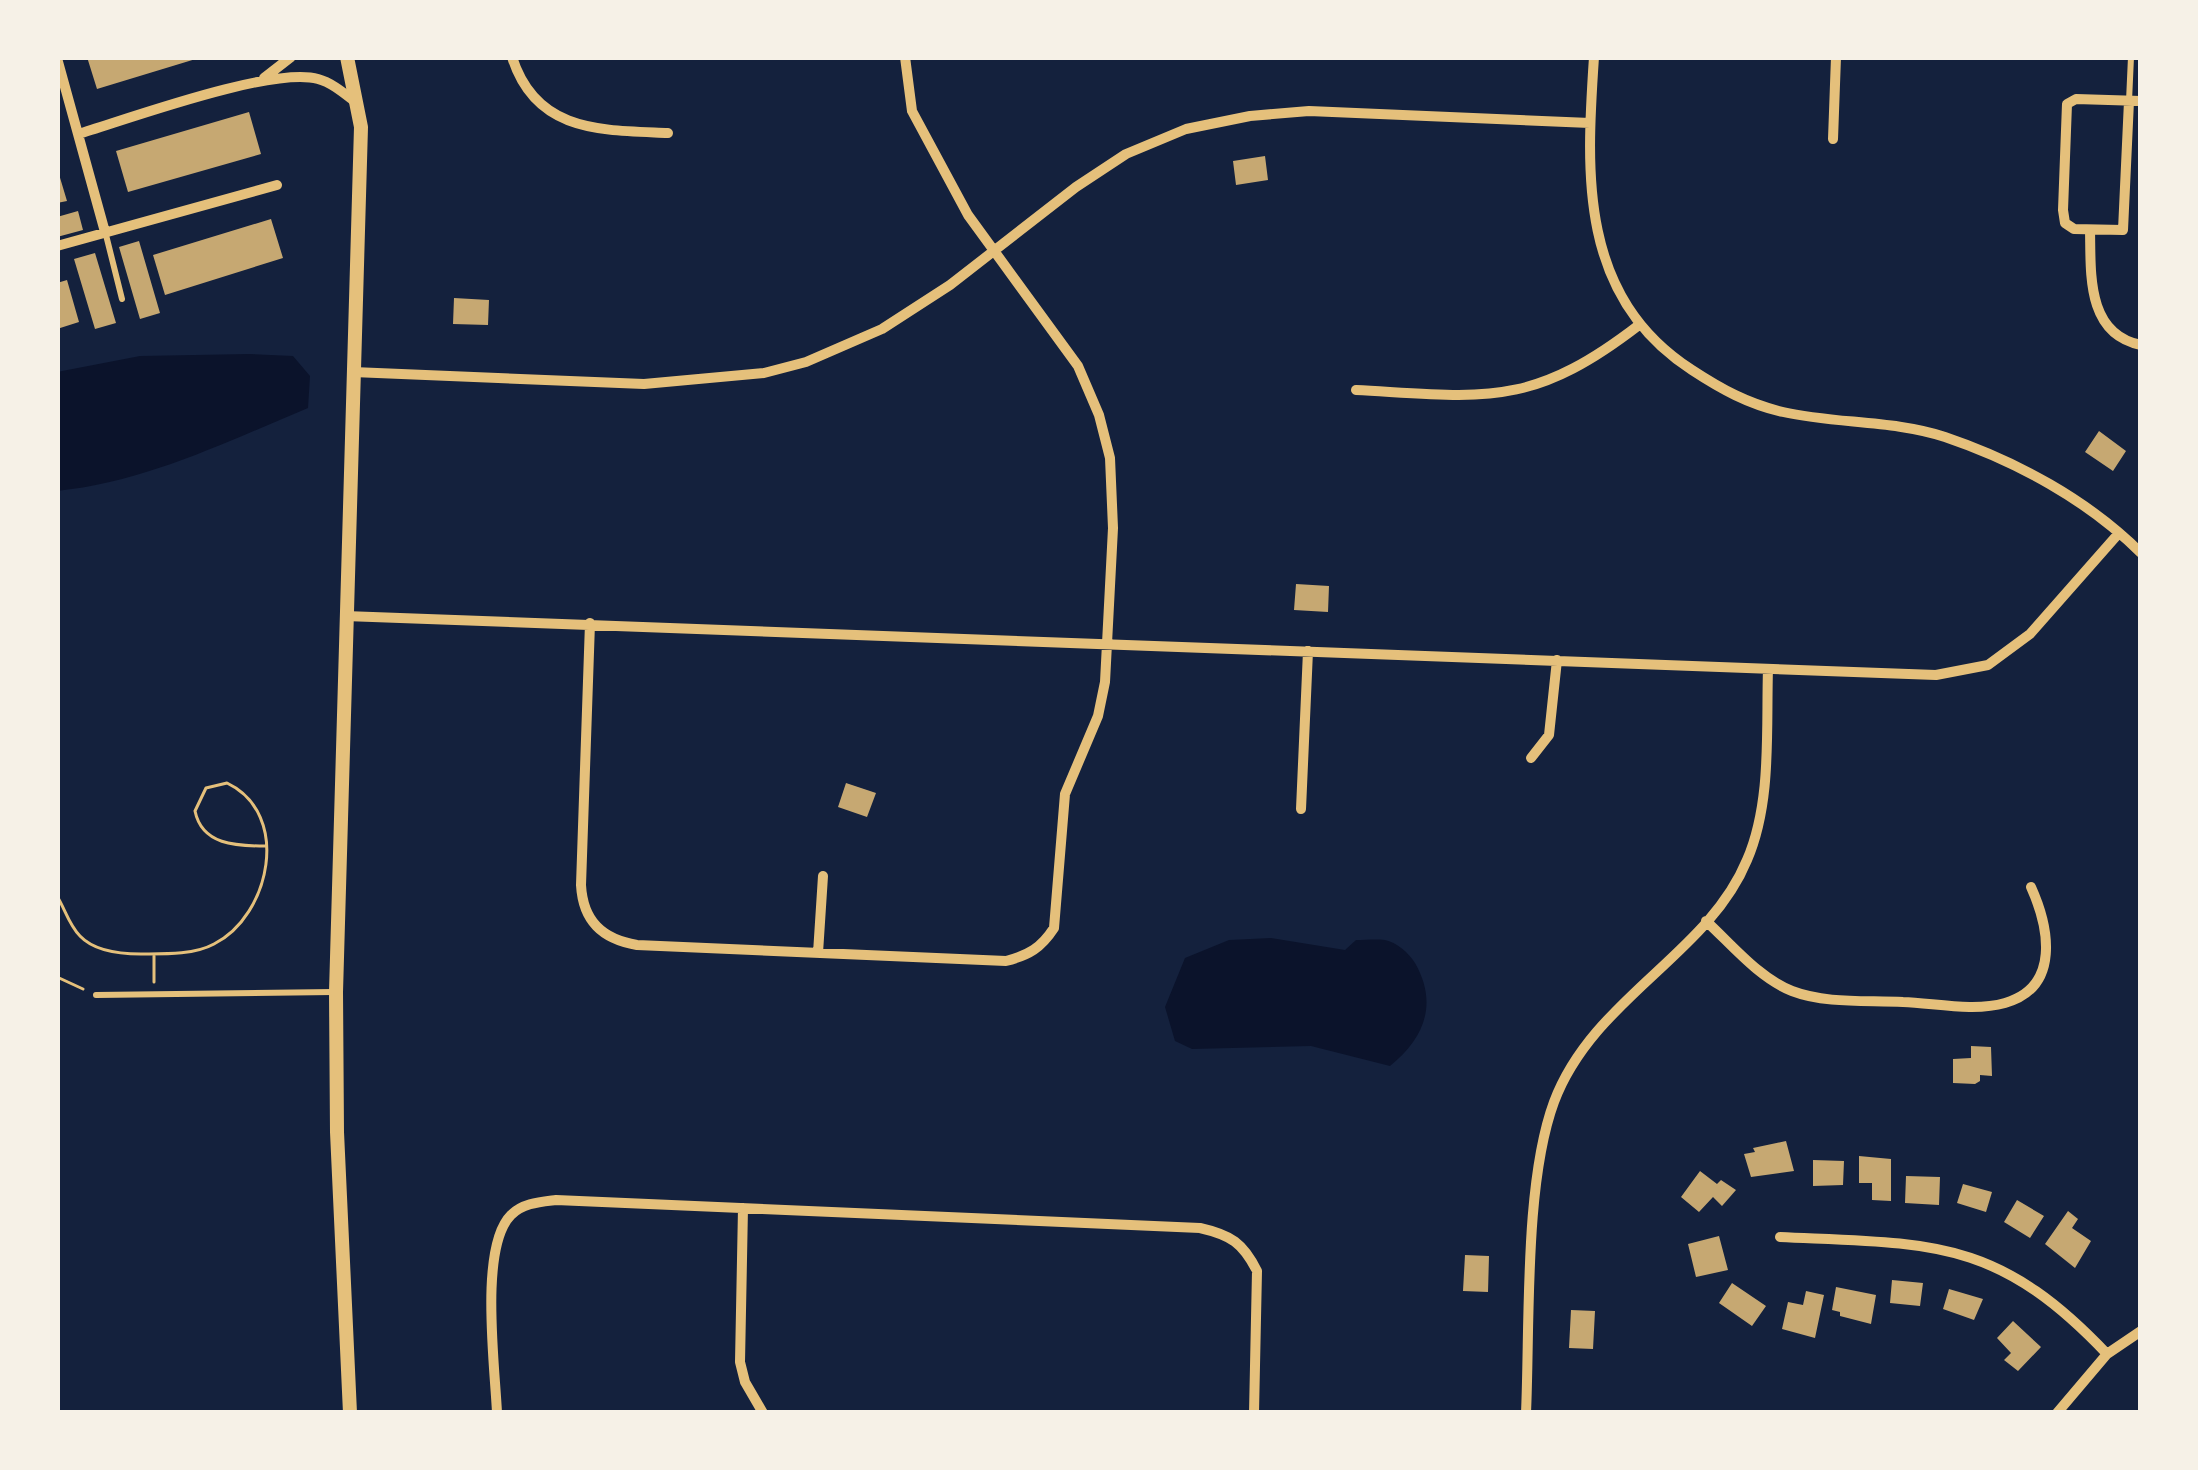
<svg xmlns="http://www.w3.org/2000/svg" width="2198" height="1470" font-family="Karla,sans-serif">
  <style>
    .water { fill: #0b132b }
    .building { fill: #c6a872 }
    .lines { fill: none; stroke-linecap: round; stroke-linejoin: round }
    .path { stroke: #e5c07b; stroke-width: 3 }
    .service { stroke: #e5c07b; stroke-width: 6 }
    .minor { stroke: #e5c07b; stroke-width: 10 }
    .tertiary { stroke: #e5c07b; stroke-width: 14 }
  </style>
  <rect width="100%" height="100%" fill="#14213d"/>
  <!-- water -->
  <path class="water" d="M249 354 293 356 310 376 308 408C226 442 146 482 57 491V372L140 356Z
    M1271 938 1345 950 1356 940C1365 940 1376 939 1385 940 1396 942 1409 953 1415 963 1438 1003 1425 1038 1390 1066L1311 1046 1192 1049 1175 1041 1165 1007 1185 958 1229 940Z"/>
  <!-- building -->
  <path class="building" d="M87 57H199V58L97 89Z
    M249 112 261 154 128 192 116 151Z
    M1265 156 1268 180 1236 185 1233 161Z
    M58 171 67 201 57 203V172Z
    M78 211 83 230 57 237V217Z
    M271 219 283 258 165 295 153 255Z
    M139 241 160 313 140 319 119 247Z
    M95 253 116 323 95 329 74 259Z
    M67 280 79 322 57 329V283Z
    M454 298 489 300 488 325 453 324Z
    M2099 431 2126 451 2113 471 2085 452Z
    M1296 584 1329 586 1328 612 1294 610Z
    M846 783 876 793 867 817 838 807Z
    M1971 1046 1991 1047 1992 1076 1980 1075V1081L1975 1084 1953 1083V1059L1971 1058Z
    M1786 1141 1794 1171 1751 1177 1744 1154 1755 1152 1753 1148Z
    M1859 1156 1891 1159V1201L1872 1200V1183H1859Z
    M1813 1160 1844 1161 1843 1185 1813 1186Z
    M1700 1171 1717 1184 1721 1180 1736 1190 1722 1206 1713 1197 1699 1212 1681 1197Z
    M1906 1176 1940 1177 1939 1205 1905 1203Z
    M1963 1184 1992 1192 1986 1212 1957 1203Z
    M2017 1200 2044 1216 2030 1238 2004 1222Z
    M2068 1211 2078 1219 2072 1228 2091 1241 2075 1268 2045 1244Z
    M1719 1236 1728 1270 1696 1277 1688 1244Z
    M1465 1255 1489 1256 1488 1292 1463 1291Z
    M1892 1280 1923 1283 1920 1306 1890 1303Z
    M1732 1283 1766 1306 1752 1326 1719 1303Z
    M1836 1287 1876 1295 1871 1324 1840 1316V1312L1832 1310Z
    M1949 1289 1983 1299 1974 1320 1943 1309Z
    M1806 1291 1824 1295 1815 1338 1782 1329 1788 1302 1803 1305Z
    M1571 1310 1595 1311 1593 1349 1569 1348Z
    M2013 1321 2041 1347 2018 1371 2004 1360 2011 1353 1997 1338Z"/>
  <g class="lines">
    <!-- path -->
    <path class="path" d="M57 896C65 909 69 925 80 936 95 952 121 954 141 954 164 954 194 955 214 944 270 916 292 814 227 783L206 788 195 811C202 845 236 846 265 846
      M154 956V982
      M57 977 83 989"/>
    <!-- service -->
    <path class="service" d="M2129 101 2131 57
      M106 235 122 299
      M96 995 333 992"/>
    <!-- minor -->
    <path class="minor" d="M512 57C536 133 601 130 668 133
      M1594 57C1586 175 1579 297 1692 370 1721 389 1748 404 1783 412 1836 424 1893 420 1945 437 2016 461 2088 500 2141 553
      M57 58 105 232
      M264 78 291 57
      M2129 101 2123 230 2074 229 2065 223 2063 210 2067 104 2076 99 2141 101
      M78 134C128 119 273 66 318 79 333 83 346 95 358 104
      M1833 139 1836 57
      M2090 230C2091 273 2086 334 2141 345
      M57 246 277 185
      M353 372 644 384 764 373 806 362 882 329 950 285 1076 187 1126 154 1186 129 1250 116 1309 111 1590 123
      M1356 390C1485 397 1530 409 1639 325
      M345 616 1936 675 1988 665 2030 634 2119 533
      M590 623 581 885C583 921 602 939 637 945L1006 961C1029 955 1041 948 1054 928L1065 794 1098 716 1105 682 1113 528 1110 458 1099 415 1078 366 968 215 912 111 905 57
      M1531 758 1549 735 1557 660
      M1301 809 1308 651
      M1706 921C1732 945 1759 978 1792 991 1826 1004 1867 1000 1903 1002 1934 1003 1974 1012 2005 1003 2061 987 2049 927 2031 887
      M818 953 823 876
      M743 1208 740 1362 745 1382 763 1413
      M1780 1237C1932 1244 1996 1237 2107 1354
      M497 1413C495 1366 479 1247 511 1215 523 1203 540 1202 556 1200L1200 1228C1231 1235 1243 1243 1257 1271L1254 1413
      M1526 1413C1530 1325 1524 1183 1554 1102 1593 998 1708 955 1747 860 1772 802 1766 731 1768 669
      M2057 1413 2107 1354 2141 1331"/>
    <!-- tertiary -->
    <path class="tertiary" d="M347 57 361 127 336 992 337 1132 350 1413"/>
  </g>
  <!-- border -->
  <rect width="2198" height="1470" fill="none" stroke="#f6f1e7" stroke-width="120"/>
</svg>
